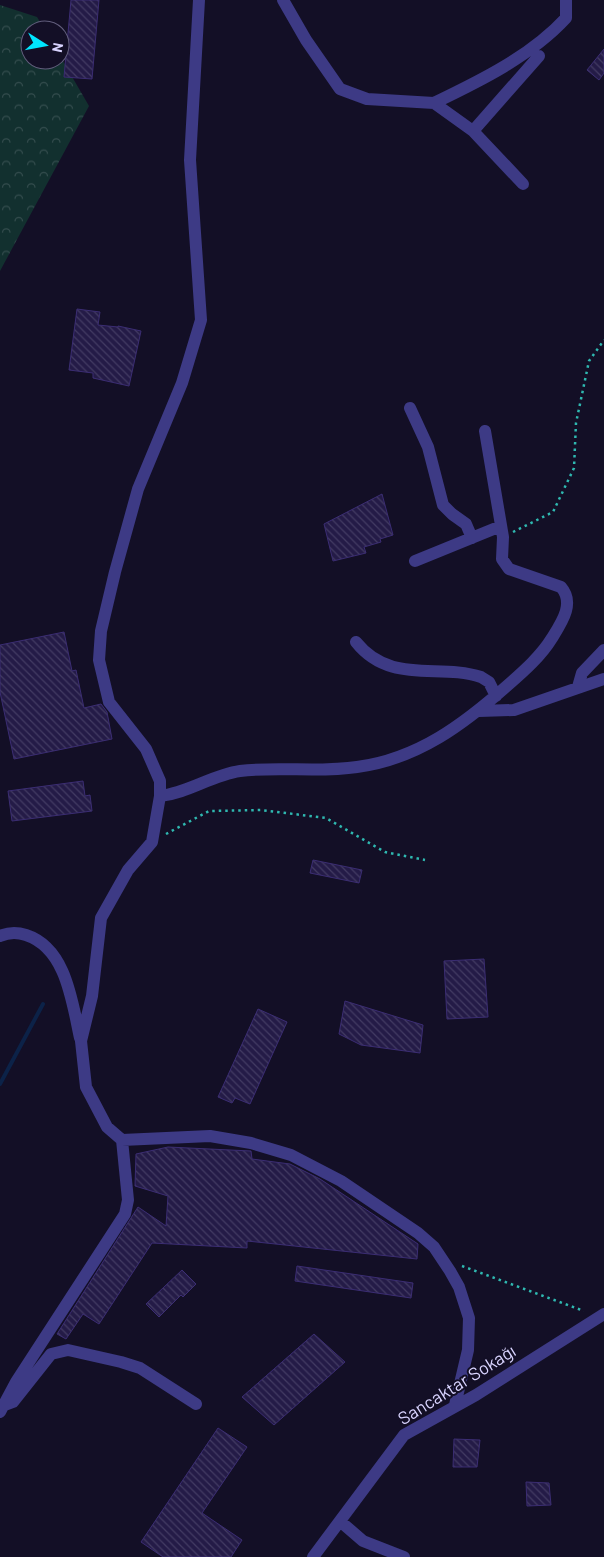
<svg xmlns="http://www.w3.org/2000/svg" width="604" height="1557" font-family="Barlow,sans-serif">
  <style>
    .forest { fill: url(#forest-crowns) }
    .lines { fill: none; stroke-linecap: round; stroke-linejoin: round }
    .stream { stroke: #0c2248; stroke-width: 4 }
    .building { fill: url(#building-back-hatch); stroke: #3b2d73 }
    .path { stroke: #2fb8b0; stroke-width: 2.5; stroke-dasharray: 2.5 4; stroke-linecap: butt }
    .minor { stroke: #3d3a85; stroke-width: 12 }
    .labels { text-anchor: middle; stroke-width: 4; stroke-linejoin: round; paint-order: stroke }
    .street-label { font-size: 18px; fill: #d9d4ff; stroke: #130f26 }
  </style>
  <defs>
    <pattern id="forest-crowns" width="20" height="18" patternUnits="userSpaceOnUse" patternTransform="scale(1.25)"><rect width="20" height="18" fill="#12302f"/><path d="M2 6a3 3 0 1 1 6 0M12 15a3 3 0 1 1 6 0" fill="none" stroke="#344d4e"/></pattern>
    <pattern id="building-back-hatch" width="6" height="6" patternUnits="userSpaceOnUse" patternTransform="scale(1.25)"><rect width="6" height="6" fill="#241b47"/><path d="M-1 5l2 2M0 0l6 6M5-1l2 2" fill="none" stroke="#433b63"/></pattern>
  </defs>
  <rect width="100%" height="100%" fill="#130f26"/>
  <!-- forest -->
  <path class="forest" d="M0 5 37 17 45 30H30V60H60V56L89 106 0 271Z"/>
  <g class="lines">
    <!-- stream -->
    <path class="stream" d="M0 1084 43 1004"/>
  </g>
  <!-- building -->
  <path class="building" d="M71 0H99L92 79 64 77Z
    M604 49V73L599 80 587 70Z
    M77 309 100 312 98 325 118 327V326L141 331 129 386 93 378V373L69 370Z
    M382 494 393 535 380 539 381 542 364 547 366 553 333 561 324 524Z
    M64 632 72 671 76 670 84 708 101 704 107 712 112 739 14 759 0 692V645Z
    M83 781 85 796 90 795 92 811 12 821 8 791Z
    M313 860 362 870 359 883 310 873Z
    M484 959 488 1017 447 1019 444 961Z
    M345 1001 423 1025 420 1053 361 1045 339 1034Z
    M258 1009 287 1022 250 1104 235 1098 232 1103 218 1097Z
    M168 1147 251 1151 252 1159 290 1164 320 1179 418 1244 417 1259 247 1241V1248L152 1243 99 1324 83 1314 66 1339 57 1334 138 1207 166 1226 168 1196 135 1186 136 1154Z
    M297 1266 413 1283 411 1298 295 1281Z
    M182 1270 196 1284 183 1297 181 1295 159 1317 146 1304Z
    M314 1334 345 1362 274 1425 242 1397Z
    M218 1428 247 1447 202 1513 242 1540 231 1557H163L141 1542Z
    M454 1439 480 1440 477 1467H453Z
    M526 1482 549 1483 551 1505 527 1506Z"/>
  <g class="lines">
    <!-- path -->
    <path class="path" d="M513 532 553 512 574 468 576 423 589 361 604 340
      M166 834 209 811 261 810 326 818 385 852 425 860
      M462 1266 584 1311"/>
    <!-- minor -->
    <path class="minor" d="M199 0 190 160 201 320 182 383 138 489 115 572 101 631 99 660 109 702 146 749 160 781V796L152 842 128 870 101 918 92 996 81 1041 86 1087 107 1127 122 1140 210 1136 251 1143 291 1155 341 1181 418 1233 434 1247 450 1271 459 1287 469 1318 468 1350 455 1405
      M283 0 306 40 340 89 367 99 434 103 473 131 523 184
      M434 103C480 81 531 56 566 18V0
      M473 131 539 56
      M410 408 428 447 443 505 452 514 466 524 472 538
      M415 561 501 526
      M356 642C390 685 439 663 481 677L489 682 496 696
      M578 687 582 673 604 650
      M479 711 514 710 604 679
      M160 796C188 793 212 775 240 771 279 766 318 773 357 767 418 759 464 724 508 685 524 671 541 656 552 638 562 622 575 603 561 587L509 569 502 559 503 537 485 431
      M0 936C9 932 17 932 26 935 66 948 72 1001 80 1038
      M5 1405 13 1402 51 1354 68 1350 121 1362 140 1368 196 1404
      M0 1412 16 1382 125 1214 128 1200 122 1140
      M341 1522 363 1541 404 1557
      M313 1557 404 1435 476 1395 604 1314"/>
  </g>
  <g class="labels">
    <!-- street labels -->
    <g class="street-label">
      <text transform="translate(457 1385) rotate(-32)" y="6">Sancaktar Sokağı</text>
    </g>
  </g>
  <!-- north arrow -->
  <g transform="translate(45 45) rotate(101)"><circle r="24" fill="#130f26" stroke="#625e7d"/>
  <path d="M0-4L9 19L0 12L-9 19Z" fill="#00e5ff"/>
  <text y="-8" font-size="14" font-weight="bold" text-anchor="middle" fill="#d9d4ff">N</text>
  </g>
</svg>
